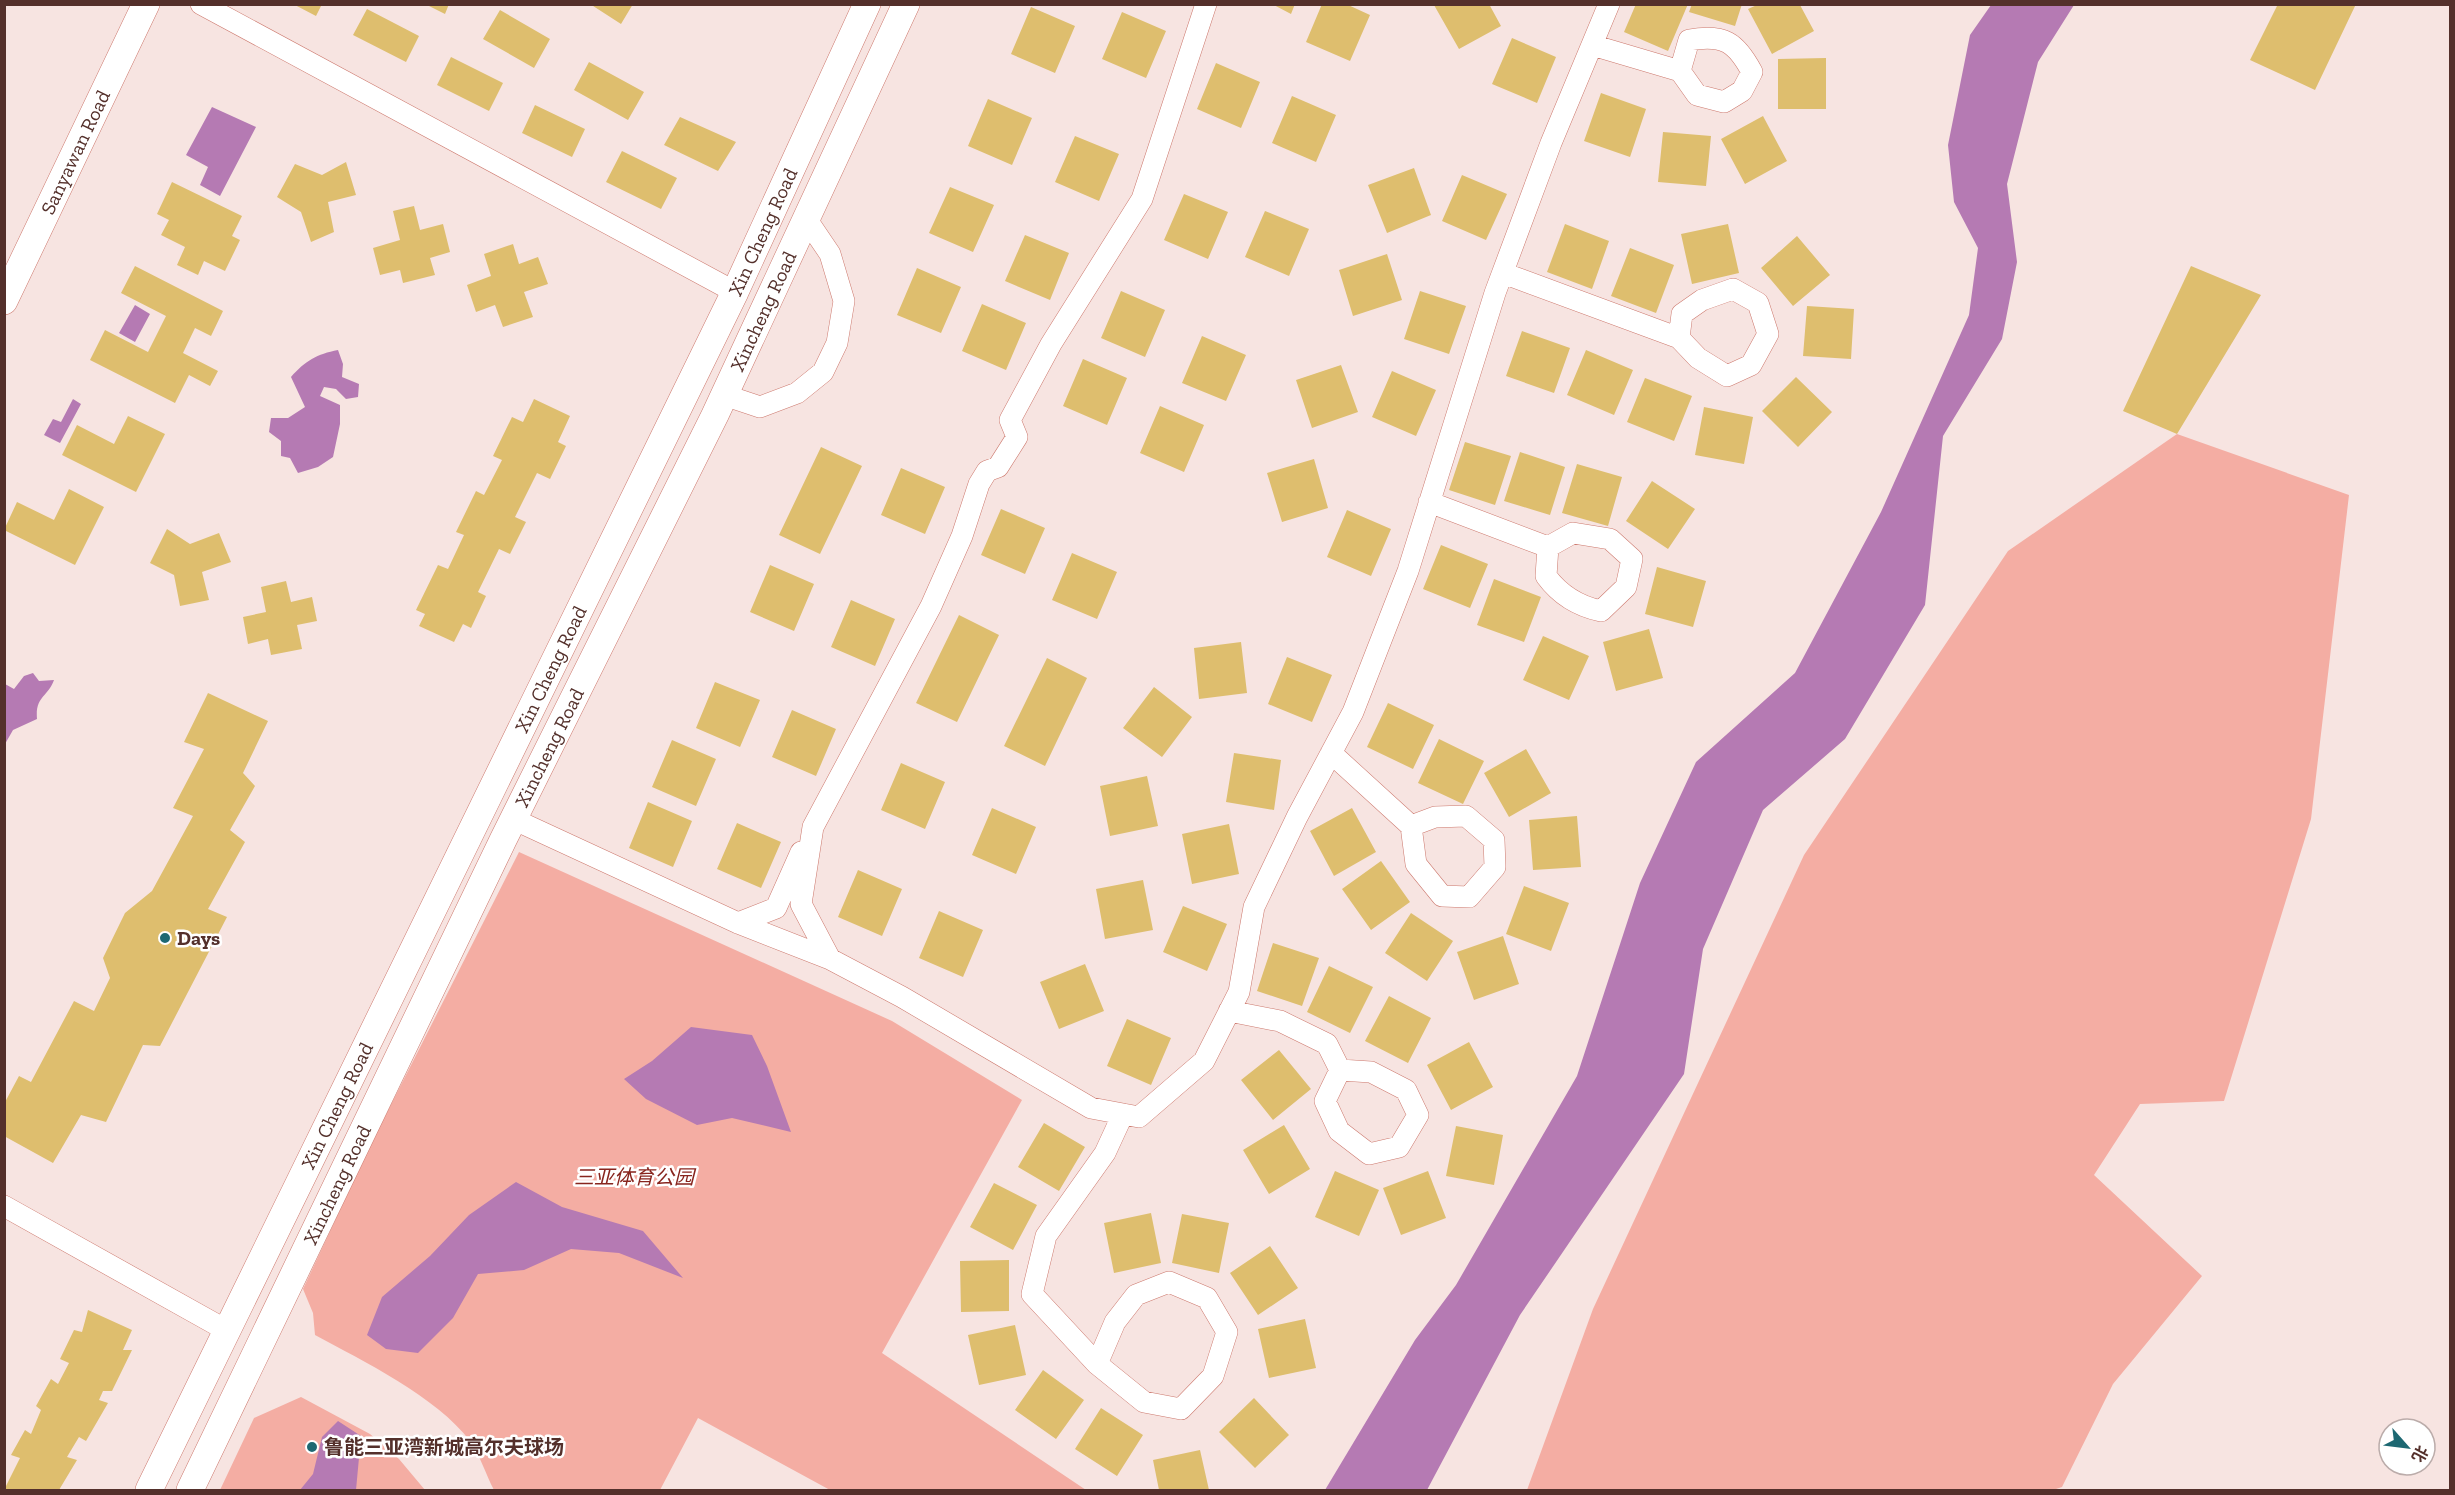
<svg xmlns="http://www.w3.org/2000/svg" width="2455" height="1495" font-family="'Zilla Slab','Noto Sans SC',serif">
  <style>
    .green { fill: #f4ada3 }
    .water { fill: #b57ab3 }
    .building { fill: #debe6e }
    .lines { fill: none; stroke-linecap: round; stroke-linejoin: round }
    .minor-casing { stroke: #cd796e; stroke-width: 22 }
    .major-casing { stroke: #cd796e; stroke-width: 28 }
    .minor { stroke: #fff; stroke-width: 21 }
    .major { stroke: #fff; stroke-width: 27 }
    .poi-dot { fill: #1d6872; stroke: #fff; stroke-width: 2 }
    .labels { text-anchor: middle; stroke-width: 5; stroke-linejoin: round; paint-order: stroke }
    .street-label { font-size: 20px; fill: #54302b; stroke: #fff }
    .poi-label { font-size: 20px; font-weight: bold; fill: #54302b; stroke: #fff; text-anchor: start }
    .park-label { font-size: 20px; font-style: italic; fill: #88251e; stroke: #fff }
  </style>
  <rect width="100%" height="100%" fill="#f7e4e1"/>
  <!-- green -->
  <path class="green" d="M2177 434 2349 495 2311 819 2224 1101 2140 1104 2094 1175 2202 1276 2113 1384 2062 1487 2053 1490H1527L1593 1309 1804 855 2008 551Z
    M519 852 892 1021 1022 1100 882 1353 1086 1490H830L698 1418 660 1490H494C486 1475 480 1455 470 1441 437 1397 363 1361 315 1335L313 1313 303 1289 370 1146Z
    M301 1397 370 1434 399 1459 425 1490H220L254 1418Z"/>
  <!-- water -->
  <path class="water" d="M1991 5H2074L2038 62 2007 184 2017 262 2002 339 1943 436 1925 605 1845 739 1763 810 1703 949 1684 1074 1520 1315 1427 1490H1325L1415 1340 1456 1285 1577 1076 1640 883 1696 762 1795 673 1881 512 1969 315 1978 248 1954 202 1948 145 1970 35Z
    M212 107 256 127 220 196 200 185 208 167 186 155Z
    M135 305 150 314 135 342 119 333Z
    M338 350 343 364 342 377 359 384 358 397 346 399 336 389 324 387 320 396 340 405V424L333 457 318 467 298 473 290 458 281 456V441L269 432 271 418H288L305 407 291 377C305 361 317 354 338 350Z
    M73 399 81 404 60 443 44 435 53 419 61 422Z
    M33 673 39 681 54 680C48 697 35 696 37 719L13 730 5 744V684L14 689 24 676Z
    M691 1027 752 1035 767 1066 791 1132 732 1118 697 1125 646 1099 624 1079 652 1061Z
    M516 1182 562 1207 643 1231 683 1278 619 1253 571 1249 524 1270 478 1274 453 1318 418 1353 386 1349 367 1335 382 1297 430 1256 469 1215Z
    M338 1421 361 1436 356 1490H300L313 1474 322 1437Z"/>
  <!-- building -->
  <path class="building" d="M293 4H322L316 16Z
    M425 4H449L445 14Z
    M590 4H633L621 24Z
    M1272 4H1295L1291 14Z
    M1322 4H1346L1370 15 1350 61 1306 42Z
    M1489 4 1501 26 1459 49 1434 5Z
    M1636 4H1688L1668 51 1624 32Z
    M1692 4H1742L1735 26 1689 12Z
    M2278 4H2356L2315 90 2250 60Z
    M1757 5H1800L1814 31 1772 54 1748 9Z
    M1031 7 1075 26 1055 73 1011 54Z
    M367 9 419 36 406 62 353 35Z
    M500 10 550 39 534 68 483 39Z
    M1122 12 1166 31 1146 78 1102 59Z
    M1512 38 1556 57 1537 103 1492 84Z
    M451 57 503 83 489 111 437 85Z
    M1826 58V109H1778V59Z
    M589 62 644 92 628 120 574 90Z
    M1216 63 1260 82 1241 128 1197 109Z
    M1601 93 1646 109 1630 157 1584 141Z
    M1292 96 1336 115 1316 162 1272 143Z
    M988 99 1032 118 1012 165 968 146Z
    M535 105 585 129 572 157 522 133Z
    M1763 116 1787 161 1745 184 1721 139Z
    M680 117 736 142 718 171 664 145Z
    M1663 132 1711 136 1706 186 1658 182Z
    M1075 136 1119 154 1099 201 1055 182Z
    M622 151 677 178 661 209 606 182Z
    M346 162 356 195 328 202 334 232 311 242 301 212 277 197 295 164 322 175Z
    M1414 168 1431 215 1387 233 1368 185Z
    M1462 175 1507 194 1486 240 1442 221Z
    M172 182 242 216 232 236 240 240 225 271 204 261 198 275 177 265 185 247 161 235 169 220 157 214Z
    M950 187 994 205 973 252 929 233Z
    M1184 194 1228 212 1208 259 1164 240Z
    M414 206 420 230 443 224 450 252 430 258 435 275 403 283 400 270 380 275 373 248 400 240 393 211Z
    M1265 211 1309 229 1289 276 1245 257Z
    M1565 224 1609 241 1592 289 1547 272Z
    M1728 224 1739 273 1692 284 1681 234Z
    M1025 235 1069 253 1050 300 1005 281Z
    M1797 236 1830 275 1793 306 1761 268Z
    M513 244 519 264 538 257 548 284 524 292 533 317 503 327 495 305 476 312 467 285 491 276 484 254Z
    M1630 248 1674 265 1656 313 1611 296Z
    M1387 254 1402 300 1353 316 1339 270Z
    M135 266 223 311 211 336 195 328 183 353 218 371 210 386 189 375 175 403 90 360 105 330 148 352 166 316 121 293Z
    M2191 266 2261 295 2177 434 2123 411Z
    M917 268 961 287 941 333 897 315Z
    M1121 291 1165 310 1145 357 1101 338Z
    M1420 291 1466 306 1449 354 1404 339Z
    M982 304 1026 323 1006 370 962 351Z
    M1807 306 1854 309 1851 359 1803 356Z
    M1522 331 1570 348 1554 393 1506 376Z
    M1202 336 1246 355 1226 401 1182 383Z
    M1586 350 1633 370 1614 415 1567 395Z
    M1083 359 1127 378 1107 425 1063 406Z
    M1341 365 1358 412 1312 428 1296 380Z
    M1392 371 1436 390 1416 436 1372 417Z
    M1796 377 1832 412 1798 447 1762 411Z
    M1645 378 1692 396 1674 441 1627 422Z
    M534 399 570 416 558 442 566 446 550 479 537 473 515 517 526 522 510 554 499 549 478 592 486 596 471 628 463 624 454 642 419 626 425 614 416 610 438 565 448 569 464 535 456 532 476 491 484 495 502 460 493 456 512 417 523 422Z
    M1160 406 1204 425 1184 472 1140 453Z
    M1704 407 1753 417 1744 464 1695 455Z
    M128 416 165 434 136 492 62 455 77 425 114 444Z
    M1465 442 1511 456 1495 505 1449 490Z
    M821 447 862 466 820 554 779 535Z
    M1520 452 1565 467 1550 515 1504 501Z
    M1314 459 1328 508 1282 522 1267 473Z
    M1577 464 1622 477 1608 526 1562 513Z
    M901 468 945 487 925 534 881 515Z
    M1652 481 1695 509 1668 549 1626 521Z
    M69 489 104 507 75 565 4 530 17 502 54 520Z
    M1001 509 1045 528 1025 574 981 555Z
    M1347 510 1391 529 1371 576 1327 557Z
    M167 529 190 544 219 533 231 562 202 572 209 600 180 606 174 575 150 563Z
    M1441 545 1488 564 1470 608 1423 589Z
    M1072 553 1117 572 1097 619 1052 600Z
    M770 565 814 584 794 631 750 612Z
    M1657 567 1706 581 1693 627 1645 614Z
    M1494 579 1541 597 1524 642 1477 625Z
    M286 581 291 602 312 597 317 621 297 625 302 649 271 655 268 639 248 644 243 617 266 612 261 587Z
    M851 600 895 619 875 666 831 647Z
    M959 615 999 635 957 722 916 703Z
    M1649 629 1663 678 1616 691 1603 642Z
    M1543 636 1589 656 1569 700 1523 680Z
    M1241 642 1247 693 1199 699 1194 648Z
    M1287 657 1332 675 1312 722 1268 704Z
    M1047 658 1087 678 1045 766 1004 746Z
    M715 682 760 700 740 747 696 728Z
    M1154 687 1192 717 1162 757 1123 728Z
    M208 693 268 721 243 773 255 786 230 830 245 842 208 909 227 917 160 1046 143 1045 106 1122 81 1115 53 1163 4 1136V1104L19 1076 31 1082 74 1001 94 1011 110 978 103 958 125 913 152 891 193 816 173 808 204 749 184 742Z
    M1388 703 1434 725 1413 769 1367 747Z
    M792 710 836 729 816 776 772 757Z
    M1439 739 1484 761 1463 804 1418 783Z
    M672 740 716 759 696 806 652 787Z
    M1526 749 1551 793 1509 817 1484 773Z
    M1234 753 1281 760 1274 810 1226 802Z
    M901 763 945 782 925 829 881 810Z
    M1147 776 1158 826 1110 836 1100 786Z
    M648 802 692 821 673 867 629 848Z
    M992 808 1036 827 1016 874 972 855Z
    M1352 808 1376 852 1334 876 1310 831Z
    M1577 816 1581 867 1533 870 1529 820Z
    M737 823 781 842 761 888 717 869Z
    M1229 824 1239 874 1192 884 1182 834Z
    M1381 861 1410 902 1371 930 1342 889Z
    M858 870 902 889 882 936 838 917Z
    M1143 880 1153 930 1105 939 1096 889Z
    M1524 886 1569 903 1551 951 1506 934Z
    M1183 906 1227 924 1207 971 1163 952Z
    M939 911 983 930 963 977 919 958Z
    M1411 913 1453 941 1427 981 1385 953Z
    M1503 936 1519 984 1474 1000 1457 952Z
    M1273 943 1319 958 1302 1006 1257 991Z
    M1085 964 1104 1011 1059 1029 1040 982Z
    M1329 966 1373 987 1350 1033 1307 1012Z
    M1389 996 1431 1018 1408 1063 1365 1041Z
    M1127 1019 1171 1038 1151 1085 1107 1066Z
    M1469 1042 1493 1087 1451 1110 1427 1065Z
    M1279 1050 1311 1089 1273 1120 1241 1080Z
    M1044 1123 1085 1147 1059 1191 1018 1167Z
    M1284 1125 1310 1169 1269 1194 1243 1150Z
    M1456 1126 1503 1135 1494 1185 1446 1176Z
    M1335 1171 1379 1190 1359 1236 1315 1217Z
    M1428 1171 1446 1218 1401 1235 1383 1188Z
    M994 1183 1037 1205 1013 1250 970 1227Z
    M1151 1213 1161 1263 1114 1273 1104 1223Z
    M1182 1214 1229 1223 1219 1273 1172 1263Z
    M1270 1246 1298 1288 1258 1315 1230 1273Z
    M1009 1260V1311L961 1312 960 1261Z
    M88 1310 132 1330 123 1350H132L112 1391H103L99 1400 108 1403 86 1441 79 1437 67 1457 77 1460 59 1490H4L20 1458 11 1455 25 1430 31 1434 41 1410 36 1406 51 1379 58 1384 69 1363 60 1359 74 1330 82 1332Z
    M1305 1319 1316 1368 1269 1378 1258 1329Z
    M1015 1325 1026 1375 979 1385 968 1335Z
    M1043 1370 1084 1400 1056 1439 1015 1410Z
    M1254 1398 1289 1435 1255 1468 1219 1432Z
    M1101 1408 1143 1435 1117 1476 1075 1449Z
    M1200 1450 1209 1490H1159L1153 1460Z"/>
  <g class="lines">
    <!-- minor casing -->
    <g class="minor-casing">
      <path id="minor" d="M201 4 735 292
        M1206 4 1142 199 1051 344 1010 420 1017 437 998 467 987 471 979 484 962 536 931 606 813 827 801 904 830 959 902 997 1091 1108 1139 1117 1204 1061 1239 992 1254 907 1297 817 1353 712 1408 571 1495 293 1551 143 1609 4
        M1592 45 1680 71 1697 95 1724 102 1742 91 1752 72C1736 42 1724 34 1689 40L1680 71
        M1503 273 1679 338 1698 358 1727 376 1751 365 1768 334 1758 303 1733 289 1702 300 1682 314 1679 338
        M724 395 760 407 797 393 823 372 837 343 844 301 830 254 807 220
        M1429 502 1548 547 1573 533 1610 539 1632 559 1626 587 1601 611C1577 606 1560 595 1546 576L1548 547
        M1331 753 1411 826 1416 864 1442 896 1469 897 1495 867 1494 840 1466 816 1435 817 1411 826
        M513 819 738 923 830 959
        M738 923 776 908 801 852
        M1229 1011 1280 1021 1327 1044 1340 1070 1325 1101 1339 1131 1369 1154 1399 1147 1418 1115 1406 1090 1371 1072 1340 1070
        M4 1206 226 1330
        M1097 1364 1115 1322 1136 1295 1169 1282 1207 1298 1227 1332 1213 1376 1181 1409 1144 1402 1097 1364 1032 1294 1046 1236 1105 1153 1123 1114"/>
    </g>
    <!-- major casing -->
    <g class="major-casing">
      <g id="major">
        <path id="s1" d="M4 301 146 4"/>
        <path id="s2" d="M149 1490 735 292 867 4"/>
        <path id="s3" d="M190 1490 503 840 715 415 906 4"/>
      </g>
    </g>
    <!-- minor -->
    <use href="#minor" class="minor"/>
    <!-- major -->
    <use href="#major" class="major"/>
  </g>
  <!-- markers -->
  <g class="poi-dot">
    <circle cx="165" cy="938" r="6"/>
    <circle cx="312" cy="1447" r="6"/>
  </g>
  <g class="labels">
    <!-- street labels -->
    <g class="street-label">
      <text dy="7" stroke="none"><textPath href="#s1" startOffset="165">Sanyawan Road</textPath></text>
      <text dy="7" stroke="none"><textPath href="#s2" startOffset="1400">Xin Cheng Road</textPath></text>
      <text dy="7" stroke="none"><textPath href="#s3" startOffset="1311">Xincheng Road</textPath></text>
      <text dy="7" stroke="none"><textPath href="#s2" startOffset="914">Xin Cheng Road</textPath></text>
      <text dy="7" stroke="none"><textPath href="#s3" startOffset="825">Xincheng Road</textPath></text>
      <text dy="7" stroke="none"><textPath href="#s2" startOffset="428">Xin Cheng Road</textPath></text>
      <text dy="7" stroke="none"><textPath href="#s3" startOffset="339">Xincheng Road</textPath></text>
    </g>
    <!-- poi labels -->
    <g class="poi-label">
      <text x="177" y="945">Days</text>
      <text x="324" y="1454">鲁能三亚湾新城高尔夫球场</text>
    </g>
    <!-- park labels -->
    <g class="park-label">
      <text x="634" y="1184">三亚体育公园</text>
    </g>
  </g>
  <!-- border -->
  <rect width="2455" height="1495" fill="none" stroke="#54302b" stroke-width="12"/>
  <!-- north arrow -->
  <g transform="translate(2407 1447) rotate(118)"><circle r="28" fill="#ffffff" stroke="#bbacaa" stroke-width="1.5"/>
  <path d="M0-4.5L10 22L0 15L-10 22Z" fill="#1d6872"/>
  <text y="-9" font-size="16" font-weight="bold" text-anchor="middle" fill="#54302b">北</text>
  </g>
</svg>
